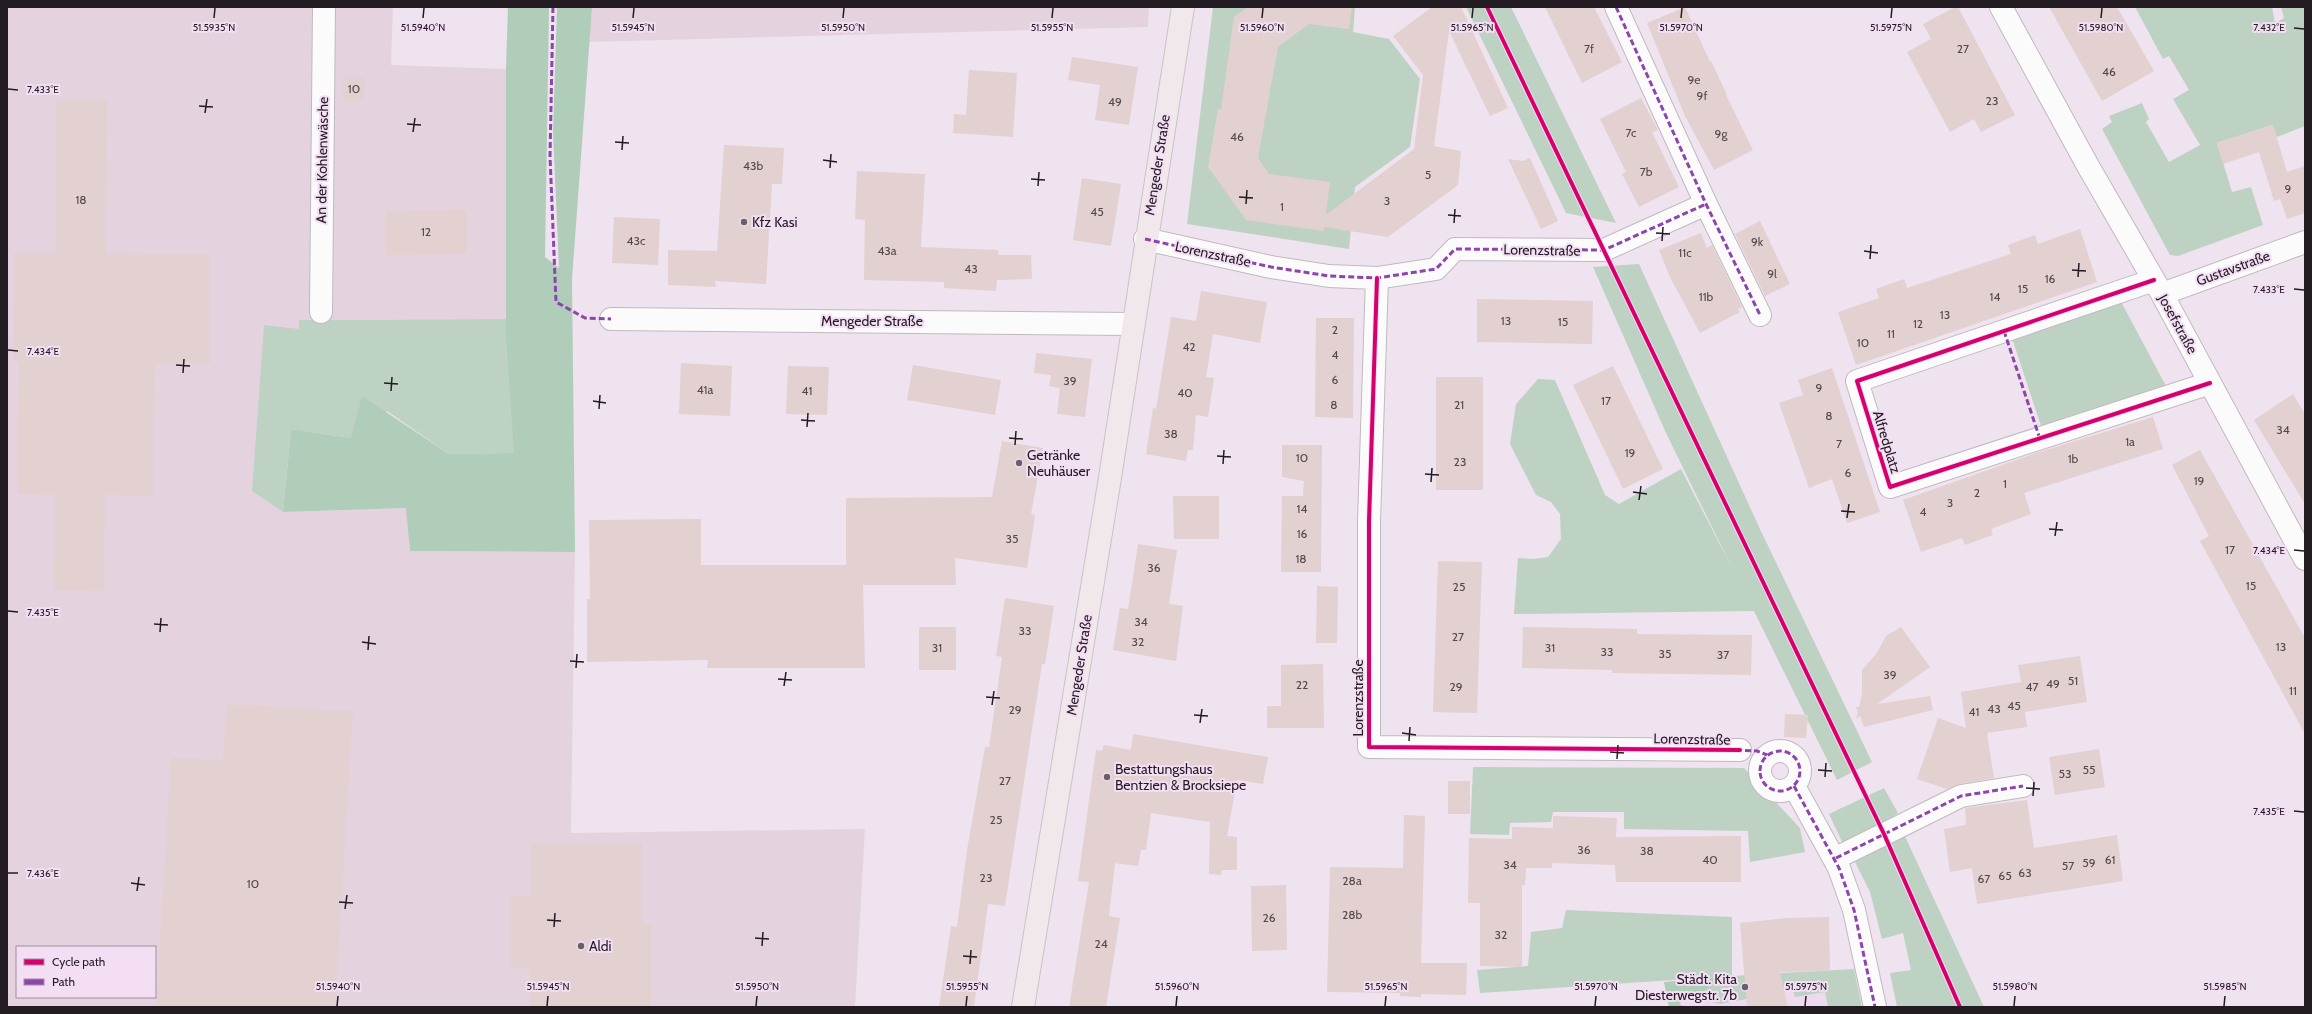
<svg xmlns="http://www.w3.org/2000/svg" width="2312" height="1014" font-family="Cabin,sans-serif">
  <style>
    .commercial { fill: #e4d3df; fill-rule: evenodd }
    .built { fill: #eedaee }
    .green { fill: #bed2c4 }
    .forest { fill: #afcdb8 }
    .building { fill: #e3d0d0 }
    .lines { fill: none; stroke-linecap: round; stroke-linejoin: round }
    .minor-casing { stroke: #c1b9c1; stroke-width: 24 }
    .major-casing { stroke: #c8c3c8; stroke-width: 24 }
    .minor { stroke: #fcfbfc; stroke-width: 22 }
    .major { stroke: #f1e8eb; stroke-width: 22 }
    .quiet { stroke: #8e44ad; stroke-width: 3; stroke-dasharray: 6 3; stroke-linecap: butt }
    .cycleway-casing { stroke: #f3def3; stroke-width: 6 }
    .cycleway { stroke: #d6006c; stroke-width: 4 }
    .ticks { fill: none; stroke: #221b22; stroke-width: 1.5 }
    .poi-dot { fill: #696169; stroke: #f3def3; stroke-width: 1.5 }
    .labels { text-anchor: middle; stroke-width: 4; stroke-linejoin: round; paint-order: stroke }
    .number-label { font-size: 12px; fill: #52484e }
    .street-label { font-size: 14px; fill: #221b22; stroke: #f3def3 }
    .poi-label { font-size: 14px; fill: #221b22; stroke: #f3def3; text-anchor: start }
    .ticks-label { font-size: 10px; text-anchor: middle; fill: #221b22; stroke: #f3def3; stroke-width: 4; stroke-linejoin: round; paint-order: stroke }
  </style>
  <rect width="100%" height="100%" fill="#eee3ee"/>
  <!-- commercial -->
  <path class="commercial" d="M7 7H393L391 65 506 69V319L300 320 283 512 407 508 410 551 575 552 571 833 865 829 855 1007H7ZM17 947H155V997H17Z
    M592 7H1149L1148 27 588 42Z"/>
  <!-- built -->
  <path class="built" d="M1821 971 1828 1007H1669L1664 982 1766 973Z"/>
  <!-- green -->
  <path class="green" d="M1213 7H1355L1353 32 1389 39 1420 79 1410 147 1355 187 1349 249 1187 224Z
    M1466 7H1511L1616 223 1566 213Z
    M2135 7H2272L2275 23 2284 18 2281 7H2305V126L2277 137 2272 125 2217 143 2232 192 2251 187 2263 225 2178 256 2170 255 2102 129 2112 122 2109 116 2142 103 2149 119 2146 122 2169 162 2200 145 2173 99 2189 90 2169 56 2163 59Z
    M1639 264 1759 527 1872 762 1837 780 1754 611 1514 614 1518 558 1534 559 1548 557 1561 539 1560 514 1551 502 1536 495 1510 444 1516 404 1538 379 1555 380 1605 495 1619 504 1681 469 1732 568 1666 433 1593 267Z
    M2119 298 2166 386 2042 429 2011 335Z
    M506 319 515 453 449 454 387 411 351 438 291 429 283 512 252 491 264 325 299 329V320Z
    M1473 767 1744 768 1800 828 1805 852 1750 862 1748 831 1624 829V812H1553L1551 822 1510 823 1509 835 1470 834Z
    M1884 788 1898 813 1873 830 1843 844 1829 814Z
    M1903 832 1984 1007H1897L1890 973 1911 970 1903 933 1882 939 1870 892 1854 860Z
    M1566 910 1732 917V976L1854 969 1862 1007H1828L1825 992 1795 997 1793 990 1721 1004 1700 1000V996L1718 977 1480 993 1477 970 1528 966 1531 932 1562 928Z"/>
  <!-- forest -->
  <path class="forest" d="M508 7H549L545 257 559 268 553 132 557 7H592L572 279 575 552 410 551 406 508 283 512 291 429 351 438 362 396 449 454 514 453 506 337V69Z
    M1718 977 1700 996 1683 992 1680 1005 1687 1007H1669L1664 982Z"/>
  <!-- building -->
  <path class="building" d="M1248 7H1352L1349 29 1309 24 1278 47 1258 158 1269 174 1330 182 1326 215 1414 149 1423 75 1393 36 1432 7H1461L1508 108 1490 116 1449 31 1434 146 1461 151 1458 185 1388 237 1324 227V231L1246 220 1208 167 1218 109H1221L1234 17Z
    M1545 7H1594L1622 62 1582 83Z
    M1685 7 1710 62 1711 61 1727 95H1726L1753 150 1714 170 1685 116 1647 23Z
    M1955 7H1958L2015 115 1981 132 1974 119 1950 132 1907 52 1931 39 1923 24Z
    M2049 7H2117L2154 71 2102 101Z
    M1072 57 1138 67 1129 125 1095 120 1100 85 1068 80Z
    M969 70 1017 73 1013 137 953 133 954 114 966 115Z
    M343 77H365L364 101H343Z
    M1641 98 1658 130 1652 132 1679 187 1639 207 1622 174 1626 172 1600 119Z
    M56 100H107L106 253 210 254V363H155L153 496 105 495 104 591 54 590 55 495 17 494 19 362H13L14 253H56Z
    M2273 125 2287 172 2305 166V213L2287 219 2280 199 2274 201 2259 152 2223 164 2217 143Z
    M724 145 784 148 782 184H772L766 284 715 281 716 287 668 285V250L717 251Z
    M1530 158 1558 221 1541 229 1508 159 1523 161Z
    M857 171 925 174 921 247 998 250V255H1031L1032 279 997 280 996 291 944 288V282L864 280 865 220 855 219Z
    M1082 178 1121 184 1111 246 1073 240Z
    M467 210V254L386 255V211Z
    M614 217 660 219 658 265 612 263Z
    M1760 221 1790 284 1765 296 1735 234Z
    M2080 229 2097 282 1856 365 1838 312 1879 298 1876 289 1904 279 1907 288 2011 254 2008 245 2035 235 2038 244Z
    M1701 233 1707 248 1712 245 1742 307 1738 309 1740 312 1700 333 1670 277 1659 250Z
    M1201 291 1267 302 1260 343 1213 334 1206 377 1214 378 1208 417 1196 415 1193 450H1188L1186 461 1146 454 1153 408 1156 409 1171 317 1196 321Z
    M1477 299 1593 301 1592 344 1477 342Z
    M1316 318H1354L1353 418 1315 417Z
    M1036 353 1092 359 1085 417 1057 414 1060 388 1049 386 1051 375 1034 373Z
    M681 363 732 366 730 416 679 414Z
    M913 365 1001 380 995 415 907 400Z
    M788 366 829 367 827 415 786 414Z
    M1613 366 1663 469 1623 489 1573 385Z
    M1832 368 1880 512 1847 523 1832 479 1809 488 1779 403 1803 395 1798 380Z
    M1436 377H1483V490H1436Z
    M2293 394 2305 414V504L2254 420Z
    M2153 417 2163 449 2024 493 2031 514 1991 529 1993 535 1965 545 1962 538 1921 552 1903 500 2039 452Z
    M1002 441 1043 448 1031 514 1035 515 1027 568 955 558 956 585H863L865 668H707L708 660 587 662V599H590L589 520 701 519V565H846V498L992 497Z
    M1282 445H1322L1321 572H1281L1282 496H1303L1304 481 1282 477Z
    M2200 450 2305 638V734L2200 541 2209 536 2172 465Z
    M1173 496H1219V539H1174Z
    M1138 544 1177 550 1169 604 1183 606 1176 661 1113 650 1120 608 1128 609Z
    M1438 561 1482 562 1477 713 1433 712Z
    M1317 586 1338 587 1337 643H1316Z
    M1005 598 1054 606 1045 664H1042L1005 906 988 904 974 1007H939L951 926 957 927 967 850 985 747H989L1002 657 996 656Z
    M919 627H956V670H919Z
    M1523 627 1637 629V634L1752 635 1751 675 1612 673V670L1522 668Z
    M1901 627 1930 667 1877 704 1930 696 1933 710 1864 727 1860 716 1856 719 1858 712 1856 707H1859L1862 694V670L1877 653 1886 636Z
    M2080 656 2087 702 2025 712 2027 727 1987 733 1994 778 1959 784 1947 789 1917 779 1938 718 1966 728 1961 692 2021 682 2018 665Z
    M1323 664 1324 728H1267V706H1281V665Z
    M227 704 353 711 335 1007H156L171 757 223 760Z
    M1785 714 1808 715 1806 738 1784 737Z
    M1133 734 1268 757 1263 784 1237 780 1227 836 1237 837V870H1222L1221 875 1209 874 1210 822 1151 813 1146 850H1141L1138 866 1115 863 1109 916 1120 918 1106 1007H1069L1089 882 1078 881 1096 750 1102 751 1104 745 1131 750Z
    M2099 749 2105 787 2055 795 2049 757Z
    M1448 781H1470V814H1448Z
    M2027 800 2034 848 2117 835 2123 881 1977 904 1972 868 1950 872 1944 829 1966 825 1965 808Z
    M1404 815 1425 816 1421 963H1467L1466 995 1421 994V997L1400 996V993L1327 992 1330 867 1403 868Z
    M1553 816 1617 818 1616 837 1741 836V882H1616L1615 865 1552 863V868H1526L1525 885H1522V967L1480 966V903H1468L1469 838 1512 839V827L1553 828Z
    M531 843H642V924H651V1007H530V968H510V896H531Z
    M1286 885 1287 950 1252 951 1251 886Z
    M1829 917 1830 971 1780 972 1788 1007H1747L1740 923 1788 918Z"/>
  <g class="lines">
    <!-- minor casing -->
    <g class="minor-casing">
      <path id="minor" d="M1616 7 1706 204 1760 315
        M2001 7 2088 166 2162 294 2305 559
        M1145 239 1271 267 1329 276 1377 278 1436 269 1455 249 1604 250 1706 204
        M1377 278 1369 521V747L1740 750
        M2154 280 1857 381 1890 487 2210 383
        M2162 294 2305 242
        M321 312 324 7
        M611 319 1133 324
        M1760 771a20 20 0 1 1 40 0a20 20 0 1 1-40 0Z
        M1794 786 1839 868 1854 910 1875 1007
        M1836 858 1961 796 2023 786"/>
    </g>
    <!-- major casing -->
    <g class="major-casing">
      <path id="major" d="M1023 1007 1109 484 1183 7"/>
    </g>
    <!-- minor -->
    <use href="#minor" class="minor"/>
    <!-- major -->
    <use href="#major" class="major"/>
    <!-- quiet -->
    <path class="quiet" d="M553 7 550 156 556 302 585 318 611 319
      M1616 7 1706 204 1760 315
      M1145 239 1271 267 1329 276 1377 278 1436 269 1455 249 1604 250 1706 204
      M2004 331 2040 439
      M1736 750 1757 751 1767 755
      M1760 771a20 20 0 1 1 40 0a20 20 0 1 1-40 0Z
      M1794 786 1839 868 1854 910 1875 1007
      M1836 858 1961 796 2023 786"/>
    <!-- cycleway casing -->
    <g class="cycleway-casing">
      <path id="cycleway" d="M1487 7 1884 834 1960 1007
        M1377 278 1369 521V747L1740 750
        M2154 280 1857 381 1890 487 2210 383"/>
    </g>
    <!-- cycleway -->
    <use href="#cycleway" class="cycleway"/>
  </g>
  <!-- ticks -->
  <path class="ticks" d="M214 18 215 8M423 18 424 8M633 18 634 8M843 18 844 8M1052 18 1053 8M1262 18 1263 8M1472 18 1473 8M1681 18 1682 8M1891 18 1892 8M2101 18 2102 8M2294 28 2304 29M8 89 18 90M199 106 213 107M205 113 207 99M407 124 421 125M413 132 415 118M615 142 629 143M622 150 623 136M823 160 837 162M830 168 831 154M1031 179 1045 180M1038 186 1039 172M1239 197 1253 198M1246 204 1247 190M1448 215 1461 216M1454 223 1455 209M1656 233 1670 234M1662 241 1663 227M1864 251 1878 253M1870 259 1871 245M2072 270 2086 271M2078 277 2079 263M2294 289 2304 290M8 350 18 351M176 365 190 366M183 373 184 359M384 383 398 384M391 391 392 377M593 401 606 403M599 409 600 395M801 420 815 421M807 427 808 413M1009 438 1023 439M1015 445 1016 431M1217 456 1231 457M1223 464 1224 450M1425 474 1439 475M1431 482 1432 468M1633 492 1647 494M1639 500 1641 486M1841 511 1855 512M1847 518 1849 504M2049 529 2063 530M2055 536 2057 522M2294 550 2304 551M8 611 18 612M154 624 168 625M160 632 161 618M362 642 376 644M368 650 369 636M570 661 584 662M576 668 577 654M778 679 792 680M784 686 786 672M986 697 1000 698M992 705 994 691M1194 715 1208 716M1200 723 1202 709M1402 733 1416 735M1409 741 1410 727M1610 752 1624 753M1617 759 1618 745M1818 770 1832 771M1825 777 1826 763M2026 788 2040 789M2033 796 2034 782M2294 811 2304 812M8 873H18M131 883 145 885M137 891 139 877M339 902 353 903M345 909 347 895M547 920 561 921M554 927 555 913M755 938 769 939M762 946 763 932M963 956 977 957M970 964 971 950M337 1006 338 996M547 1006 548 996M756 1006 757 996M966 1006 967 996M1176 1006 1177 996M1385 1006 1386 996M1595 1006 1596 996M1805 1006 1806 996M2014 1006 2015 996M2224 1006 2225 996"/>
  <!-- markers -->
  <g class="poi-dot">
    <circle cx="744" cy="222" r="4"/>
    <circle cx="1019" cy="463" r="4"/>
    <circle cx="1107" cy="777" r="4"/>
    <circle cx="581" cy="946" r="4"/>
    <circle cx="1745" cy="987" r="4"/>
  </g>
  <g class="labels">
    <!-- number labels -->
    <g class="number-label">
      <text x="1589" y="53">7f</text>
      <text x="1963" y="53">27</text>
      <text x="2109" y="76">46</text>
      <text x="1694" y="84">9e</text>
      <text x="354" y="93">10</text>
      <text x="1702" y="100">9f</text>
      <text x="1992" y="105">23</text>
      <text x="1115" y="106">49</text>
      <text x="1631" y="137">7c</text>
      <text x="1721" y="138">9g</text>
      <text x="1237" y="141">46</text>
      <text x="753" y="170">43b</text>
      <text x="1646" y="176">7b</text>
      <text x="1428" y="179">5</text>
      <text x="2288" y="193">9</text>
      <text x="81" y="204">18</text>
      <text x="1387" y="205">3</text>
      <text x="1282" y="211">1</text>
      <text x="1097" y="216">45</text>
      <text x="426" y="236">12</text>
      <text x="636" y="245">43c</text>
      <text x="1757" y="246">9k</text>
      <text x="887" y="255">43a</text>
      <text x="1685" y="257">11c</text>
      <text x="971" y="273">43</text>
      <text x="1772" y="278">9l</text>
      <text x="2050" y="283">16</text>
      <text x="2023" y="293">15</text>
      <text x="1706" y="301">11b</text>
      <text x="1995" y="301">14</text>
      <text x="1945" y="319">13</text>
      <text x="1506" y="325">13</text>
      <text x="1563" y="326">15</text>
      <text x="1918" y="328">12</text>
      <text x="1335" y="334">2</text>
      <text x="1891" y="338">11</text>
      <text x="1863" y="347">10</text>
      <text x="1189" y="351">42</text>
      <text x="1335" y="359">4</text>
      <text x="1335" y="384">6</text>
      <text x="1070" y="385">39</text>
      <text x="1819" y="392">9</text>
      <text x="705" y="394">41a</text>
      <text x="807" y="395">41</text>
      <text x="1185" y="397">40</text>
      <text x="1606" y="405">17</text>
      <text x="1334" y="409">8</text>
      <text x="1459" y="409">21</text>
      <text x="1829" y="420">8</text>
      <text x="2283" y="434">34</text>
      <text x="1171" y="438">38</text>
      <text x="2130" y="446">1a</text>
      <text x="1839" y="448">7</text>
      <text x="1630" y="457">19</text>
      <text x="1302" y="462">10</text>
      <text x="2073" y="463">1b</text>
      <text x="1460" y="466">23</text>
      <text x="1848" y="477">6</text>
      <text x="2199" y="485">19</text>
      <text x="2005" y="488">1</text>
      <text x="1977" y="497">2</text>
      <text x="1950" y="507">3</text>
      <text x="1302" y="513">14</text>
      <text x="1923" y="516">4</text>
      <text x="1302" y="538">16</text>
      <text x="1012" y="543">35</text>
      <text x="2230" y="554">17</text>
      <text x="1301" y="563">18</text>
      <text x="1154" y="572">36</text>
      <text x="2251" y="590">15</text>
      <text x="1459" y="591">25</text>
      <text x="1141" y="626">34</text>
      <text x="1025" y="635">33</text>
      <text x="1458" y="641">27</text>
      <text x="1138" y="646">32</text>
      <text x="2281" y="651">13</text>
      <text x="937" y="652">31</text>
      <text x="1550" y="652">31</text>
      <text x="1607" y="656">33</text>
      <text x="1665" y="658">35</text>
      <text x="1723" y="659">37</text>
      <text x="1890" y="679">39</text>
      <text x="2073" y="685">51</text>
      <text x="2053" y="688">49</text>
      <text x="1302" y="689">22</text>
      <text x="1456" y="691">29</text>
      <text x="2032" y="691">47</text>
      <text x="2293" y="695">11</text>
      <text x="2014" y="710">45</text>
      <text x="1994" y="713">43</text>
      <text x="1015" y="714">29</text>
      <text x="1974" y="716">41</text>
      <text x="2089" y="774">55</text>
      <text x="2065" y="778">53</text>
      <text x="1005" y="785">27</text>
      <text x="996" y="824">25</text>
      <text x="1584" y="854">36</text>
      <text x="1647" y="855">38</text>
      <text x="1710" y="864">40</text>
      <text x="2110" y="864">61</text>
      <text x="2089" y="867">59</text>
      <text x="1510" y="869">34</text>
      <text x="2068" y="870">57</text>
      <text x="2025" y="877">63</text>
      <text x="2005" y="880">65</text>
      <text x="986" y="882">23</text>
      <text x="1984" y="883">67</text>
      <text x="1352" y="885">28a</text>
      <text x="253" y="888">10</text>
      <text x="1352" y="919">28b</text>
      <text x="1269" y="922">26</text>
      <text x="1501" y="939">32</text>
      <text x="1101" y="948">24</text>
    </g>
    <!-- street labels -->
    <g class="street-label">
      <text transform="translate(322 160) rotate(-89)" y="5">An der Kohlenwäsche</text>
      <text transform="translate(1157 165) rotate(-81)" y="5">Mengeder Straße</text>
      <text transform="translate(1542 250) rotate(1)" y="5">Lorenzstraße</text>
      <text transform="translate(1213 254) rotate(12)" y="5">Lorenzstraße</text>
      <text transform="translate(2233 268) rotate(-20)" y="5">Gustavstraße</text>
      <text x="872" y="326">Mengeder Straße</text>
      <text transform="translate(2178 324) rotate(61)" y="5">Josefstraße</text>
      <text transform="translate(1887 442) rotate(73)" y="5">Alfredplatz</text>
      <text transform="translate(1079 665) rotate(-81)" y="5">Mengeder Straße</text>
      <text transform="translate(1358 698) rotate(-90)" y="5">Lorenzstraße</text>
      <text transform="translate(1692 739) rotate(1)" y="5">Lorenzstraße</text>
    </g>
    <!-- poi labels -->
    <g class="poi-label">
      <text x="752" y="227">Kfz Kasi</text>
      <text x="1027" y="460">Getränke<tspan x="1027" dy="16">Neuhäuser</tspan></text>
      <text x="1115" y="774">Bestattungshaus<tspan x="1115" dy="16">Bentzien &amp; Brocksiepe</tspan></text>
      <text x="589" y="951">Aldi</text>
      <text x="1737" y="984" text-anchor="end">Städt. Kita<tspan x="1737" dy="16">Diesterwegstr. 7b</tspan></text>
    </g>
  </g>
  <g class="ticks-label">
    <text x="2269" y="31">7.432°E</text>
    <text x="214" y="31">51.5935°N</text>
    <text x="423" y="31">51.5940°N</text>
    <text x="633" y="31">51.5945°N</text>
    <text x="843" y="31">51.5950°N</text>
    <text x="1052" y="31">51.5955°N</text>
    <text x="1262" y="31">51.5960°N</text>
    <text x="1472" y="31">51.5965°N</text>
    <text x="1681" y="31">51.5970°N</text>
    <text x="1891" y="31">51.5975°N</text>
    <text x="2101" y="31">51.5980°N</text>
    <text x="43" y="93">7.433°E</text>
    <text x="2269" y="293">7.433°E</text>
    <text x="43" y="355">7.434°E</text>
    <text x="2269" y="554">7.434°E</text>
    <text x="43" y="616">7.435°E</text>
    <text x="2269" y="815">7.435°E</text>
    <text x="43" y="877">7.436°E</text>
    <text x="338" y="990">51.5940°N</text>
    <text x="548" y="990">51.5945°N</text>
    <text x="757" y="990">51.5950°N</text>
    <text x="967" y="990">51.5955°N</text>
    <text x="1177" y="990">51.5960°N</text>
    <text x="1386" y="990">51.5965°N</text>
    <text x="1596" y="990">51.5970°N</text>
    <text x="1806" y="990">51.5975°N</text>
    <text x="2015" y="990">51.5980°N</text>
    <text x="2225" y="990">51.5985°N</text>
  </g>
  <!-- border -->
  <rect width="2312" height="1014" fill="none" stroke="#221b22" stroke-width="16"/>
  <!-- legend -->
  <rect x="16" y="946" width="140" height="52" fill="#f3def3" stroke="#9f909f"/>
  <rect x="24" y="959" width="20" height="6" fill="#d6006c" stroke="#9f909f"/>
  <text x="52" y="966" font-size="12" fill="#221b22">Cycle path</text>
  <rect x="24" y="979" width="20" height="6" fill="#8e44ad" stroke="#9f909f"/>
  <text x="52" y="986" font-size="12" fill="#221b22">Path</text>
</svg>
